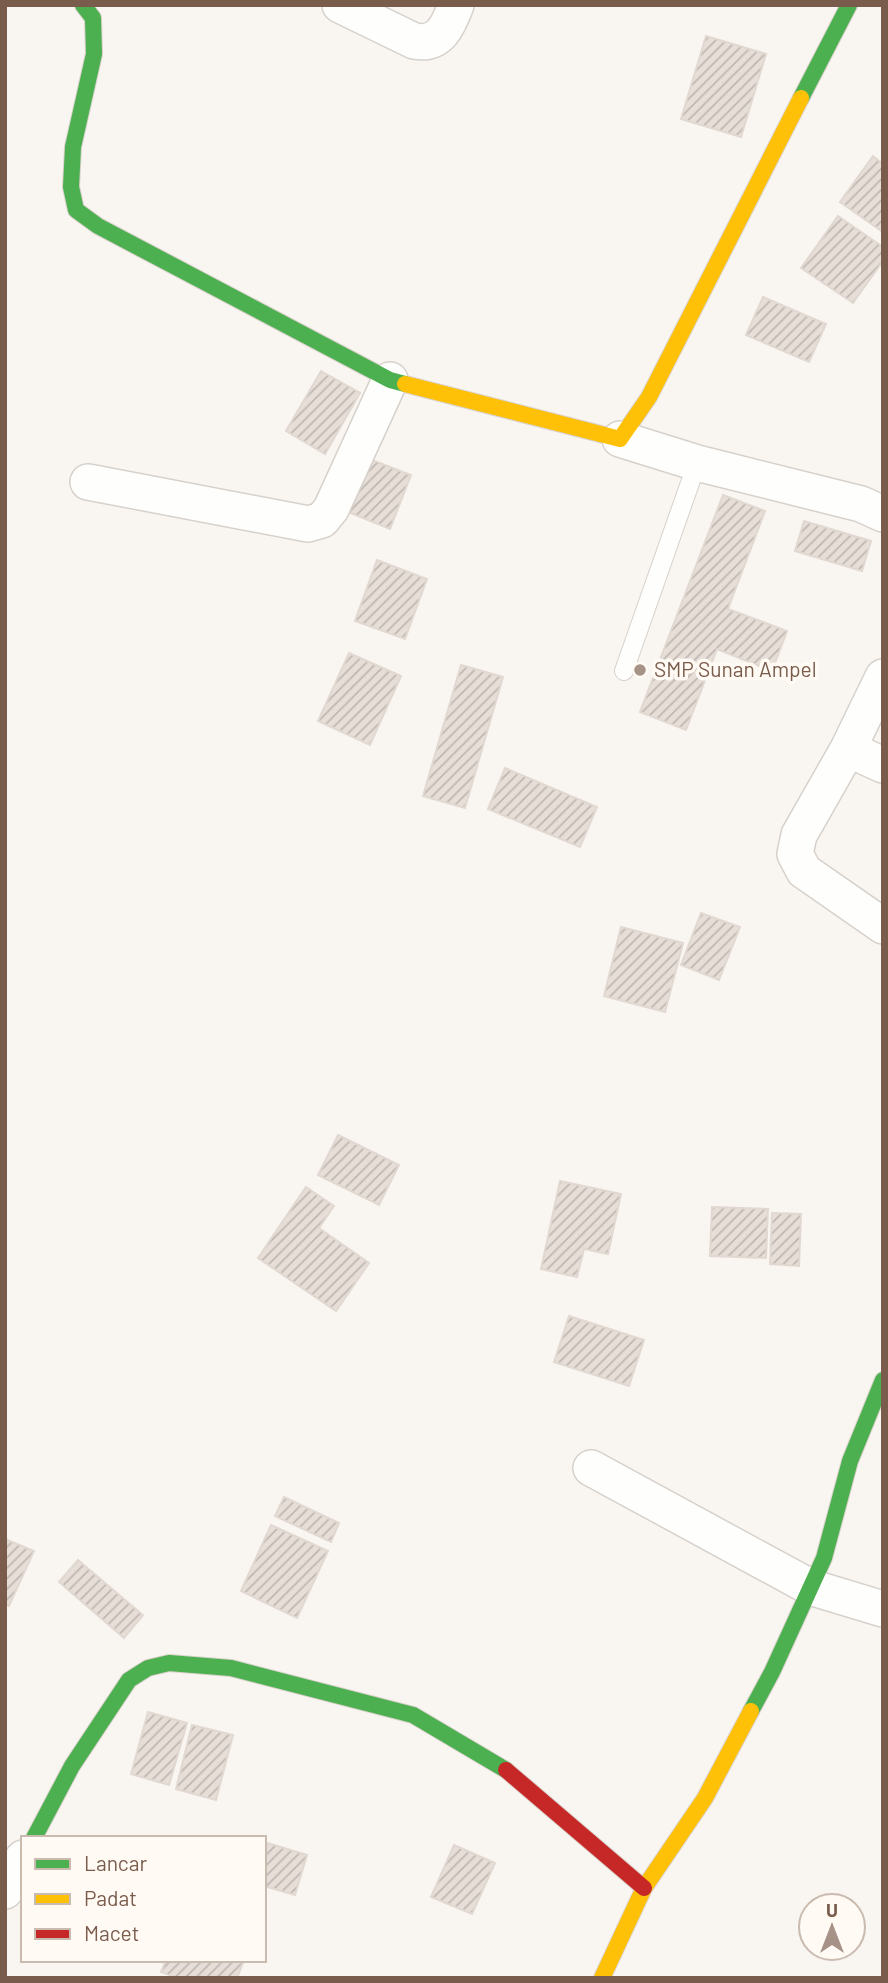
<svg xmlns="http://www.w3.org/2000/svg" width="888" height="1983" font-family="Barlow,sans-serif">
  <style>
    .building { fill: url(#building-hatch); stroke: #e2d8d2; stroke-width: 2 }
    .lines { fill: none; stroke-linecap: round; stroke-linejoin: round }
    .lane-casing { stroke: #d7d1cb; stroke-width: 20 }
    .street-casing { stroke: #d7d1cb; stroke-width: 38 }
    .fast-casing { stroke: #d9d2cb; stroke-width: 18 }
    .slow-casing { stroke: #d9d2cb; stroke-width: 18 }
    .jam-casing { stroke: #d9d2cb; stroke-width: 18 }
    .lane { stroke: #fefefd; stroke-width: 18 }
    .street { stroke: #fefefd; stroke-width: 35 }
    .fast { stroke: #4caf50; stroke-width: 16 }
    .slow { stroke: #ffc107; stroke-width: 16 }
    .jam { stroke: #c62828; stroke-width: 16 }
    .poi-dot { fill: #a69286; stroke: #fffaf3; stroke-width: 2.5 }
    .labels { text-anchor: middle; stroke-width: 7; stroke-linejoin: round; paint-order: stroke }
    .poi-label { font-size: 21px; fill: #7a5c4d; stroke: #fffaf3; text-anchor: start }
  </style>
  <defs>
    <pattern id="building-hatch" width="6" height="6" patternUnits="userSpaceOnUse" patternTransform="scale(1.75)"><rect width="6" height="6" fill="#e6ded7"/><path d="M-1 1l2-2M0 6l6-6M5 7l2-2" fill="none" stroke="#bfb7b1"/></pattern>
  </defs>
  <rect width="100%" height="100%" fill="#f9f5f0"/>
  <!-- building -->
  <path class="building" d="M706 36 766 54 741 137 681 119Z
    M873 156 883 164V232L840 202Z
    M838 216 883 247V261L853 303 801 268Z
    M763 297 826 324 809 362 746 335Z
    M321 371 360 393 325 454 286 431Z
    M359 455 411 475 390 529 338 508Z
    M723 495 765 511 728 609 787 631 772 671 717 649 686 730 640 712Z
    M804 521 871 541 862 571 795 551Z
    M377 560 427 579 405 639 355 621Z
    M349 653 401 676 370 745 318 721Z
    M461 665 503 677 465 808 423 796Z
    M505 768 597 807 580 847 488 809Z
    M701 913 740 927 719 980 681 965Z
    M621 927 683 943 665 1012 604 996Z
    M338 1135 399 1165 379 1205 318 1175Z
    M560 1181 621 1194 608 1254 584 1249 577 1277 541 1269Z
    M306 1187 334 1206 319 1228 369 1263 336 1311 258 1258Z
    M712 1207 768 1209 766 1258 710 1256Z
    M772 1213 801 1214 799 1266 770 1264Z
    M569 1316 644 1340 629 1386 554 1362Z
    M284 1497 339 1523 331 1542 275 1516Z
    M271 1525 328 1551 297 1618 241 1591Z
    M5 1539 34 1551 9 1606 5 1604Z
    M78 1560 143 1615 124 1638 59 1582Z
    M148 1712 187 1723 169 1785 131 1774Z
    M192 1725 233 1735 216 1800 176 1789Z
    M264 1842 307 1855 295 1895 264 1886Z
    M454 1845 495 1863 472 1914 431 1897Z
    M166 1960H244L237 1978H177L161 1972Z"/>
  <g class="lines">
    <!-- lane casing -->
    <g class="lane-casing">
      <path id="lane" d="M624 671 697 463"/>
    </g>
    <!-- street casing -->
    <g class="street-casing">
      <path id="street" d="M340 5 414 41C440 46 448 26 456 5
        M620 439 697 463 861 504 883 514
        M88 482 308 524 322 520 331 509 390 380
        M883 677 848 749 883 765
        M848 749 799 835 795 854 804 871 883 926
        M591 1468 810 1587 883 1609
        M5 1891 23 1858"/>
    </g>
    <!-- fast casing -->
    <g class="fast-casing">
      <path id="fast" d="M83 5 93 18 94 54 73 147 71 187 76 210 98 226 390 380 405 384
        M801 98 849 5
        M751 1711 772 1672 824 1558 850 1461 883 1380
        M34 1838 72 1766 129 1680 148 1668 169 1663 231 1668 413 1715 506 1770"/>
    </g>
    <!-- slow casing -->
    <g class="slow-casing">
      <path id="slow" d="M405 384 620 439 649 397 801 98
        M602 1978 644 1888 705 1798 751 1711"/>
    </g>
    <!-- jam casing -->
    <g class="jam-casing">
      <path id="jam" d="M506 1770 644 1888"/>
    </g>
    <!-- lane -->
    <use href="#lane" class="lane"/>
    <!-- street -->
    <use href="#street" class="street"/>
    <!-- fast -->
    <use href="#fast" class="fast"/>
    <!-- slow -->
    <use href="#slow" class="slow"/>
    <!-- jam -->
    <use href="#jam" class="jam"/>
  </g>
  <!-- markers -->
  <circle class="poi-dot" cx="640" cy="670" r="7"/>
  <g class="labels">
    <!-- poi labels -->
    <g class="poi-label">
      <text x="654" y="677">SMP Sunan Ampel</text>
    </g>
  </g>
  <!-- border -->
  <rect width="888" height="1983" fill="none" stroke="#7a5c4d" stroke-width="14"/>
  <!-- legend -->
  <rect x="21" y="1836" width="245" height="126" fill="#fffaf3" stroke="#cabbb1" stroke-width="2"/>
  <rect x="35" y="1859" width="35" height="10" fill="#4caf50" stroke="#cabbb1" stroke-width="2"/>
  <text x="84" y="1871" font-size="21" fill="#7a5c4d">Lancar</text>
  <rect x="35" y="1894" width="35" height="10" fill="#ffc107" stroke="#cabbb1" stroke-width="2"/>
  <text x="84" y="1906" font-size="21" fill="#7a5c4d">Padat</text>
  <rect x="35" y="1929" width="35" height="10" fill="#c62828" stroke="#cabbb1" stroke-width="2"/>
  <text x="84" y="1941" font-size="21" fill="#7a5c4d">Macet</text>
  <!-- north arrow -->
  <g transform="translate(832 1927)"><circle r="33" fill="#fffaf3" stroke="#cabbb1" stroke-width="2"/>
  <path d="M0-5L12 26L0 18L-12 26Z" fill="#a69286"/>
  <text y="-10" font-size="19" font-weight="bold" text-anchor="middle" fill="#7a5c4d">U</text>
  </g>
</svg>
